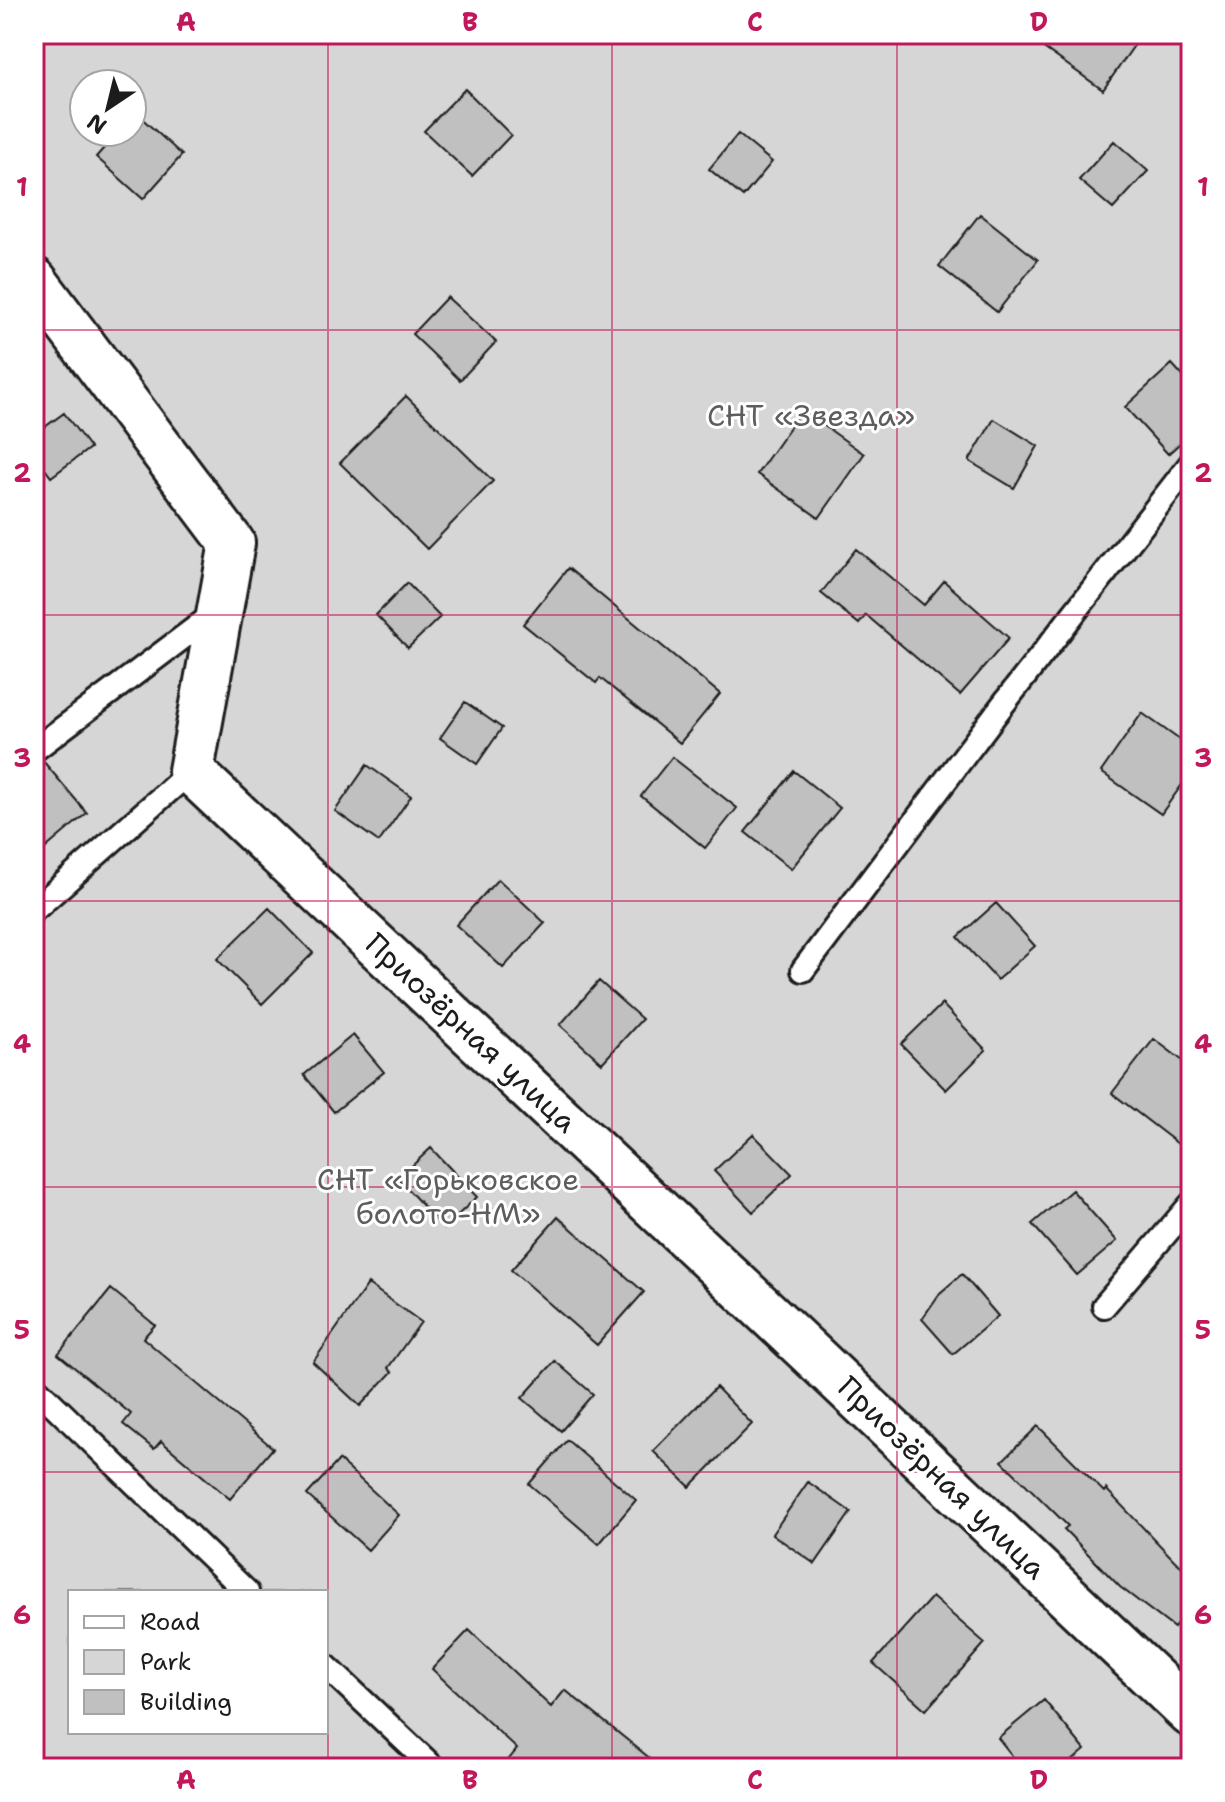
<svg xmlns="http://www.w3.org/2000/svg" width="1225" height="1802" font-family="'Shantell Sans',sans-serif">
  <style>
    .green { fill: #d6d6d6; stroke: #797979; stroke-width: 2; fill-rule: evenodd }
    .building { fill: #c0c0c0; stroke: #1c1c1c; stroke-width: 2 }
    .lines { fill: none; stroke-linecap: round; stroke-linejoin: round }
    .service-casing { stroke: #1c1c1c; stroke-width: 28 }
    .minor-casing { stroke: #1c1c1c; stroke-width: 50 }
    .service { stroke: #fff; stroke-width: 22 }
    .minor { stroke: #fff; stroke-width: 44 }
    .grid { fill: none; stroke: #c2185b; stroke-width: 2; stroke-opacity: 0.55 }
    .labels { text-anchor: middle; stroke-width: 6; stroke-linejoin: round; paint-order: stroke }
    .park-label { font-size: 30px; fill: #5d5d5d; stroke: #fff }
    .street-label { font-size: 30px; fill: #1c1c1c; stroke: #fff }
    .neatline { fill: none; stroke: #c2185b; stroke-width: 3 }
    .grid-label { font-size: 26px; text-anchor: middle; font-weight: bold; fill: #c2185b }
  </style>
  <rect width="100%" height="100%" fill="#f6f6f6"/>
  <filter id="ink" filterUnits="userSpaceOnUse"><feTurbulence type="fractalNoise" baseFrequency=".0125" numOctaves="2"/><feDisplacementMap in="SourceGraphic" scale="16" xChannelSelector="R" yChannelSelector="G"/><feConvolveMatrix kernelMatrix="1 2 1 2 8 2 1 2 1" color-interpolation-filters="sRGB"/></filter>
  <g filter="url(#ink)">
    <!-- green -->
    <path class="green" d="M34 34H1191V1768H34ZM84 84H132V132H84ZM70 1592H326V1732H70Z"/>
    <!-- building -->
    <path class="building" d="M1024 34H1142L1103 90Z
      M465 89 511 135 472 176 424 131Z
      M136 113 182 155 143 199 96 157 118 132H132V117Z
      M738 134 772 162 743 197 709 169Z
      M1114 141 1148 171 1113 209 1079 180Z
      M980 214 1038 260 997 312 939 266Z
      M447 297 496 342 460 380 412 334Z
      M1172 364 1191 385V433L1168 454 1125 407Z
      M406 396 493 481 427 549 340 463Z
      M802 410 864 454 819 518 757 474Z
      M64 413 90 448 51 477 34 454V435Z
      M994 419 1038 446 1014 488 969 461Z
      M856 549 924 605 944 581 1009 638 960 695 866 615 859 624 821 593Z
      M568 568 720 694 680 743 600 678 596 683 523 624Z
      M407 583 440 617 408 648 376 615Z
      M465 702 502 728 477 764 440 738Z
      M1142 713 1191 748V772L1161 814 1101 772Z
      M672 757 737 808 705 848 641 796Z
      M43 761 87 813 34 858V764Z
      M367 765 411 796 379 842 335 811Z
      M794 771 840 808 791 869 745 832Z
      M498 879 545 923 503 968 456 925Z
      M996 903 1035 946 997 980 958 937Z
      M269 908 313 953 262 1004 217 959Z
      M599 981 642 1019 602 1063 560 1025Z
      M942 1004 986 1050 946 1090 901 1044Z
      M353 1035 384 1072 334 1112 304 1075Z
      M1154 1039 1191 1067V1154L1112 1093Z
      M753 1134 792 1174 753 1212 714 1171Z
      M431 1148 477 1197 444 1228 398 1179Z
      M1072 1190 1117 1241 1077 1275 1032 1224Z
      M558 1217 644 1292 597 1345 511 1270Z
      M962 1274 998 1316 953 1354 922 1319 940 1293Z
      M368 1284 421 1322 388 1368 392 1372 360 1406 313 1362Z
      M111 1289 155 1325 143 1338 273 1448 230 1499 161 1441 154 1449 123 1424 131 1414 58 1354Z
      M555 1361 593 1394 561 1431 522 1398Z
      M716 1387 752 1424 690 1487 653 1451Z
      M1038 1426 1104 1492 1106 1489 1175 1561 1191 1574V1606L1174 1628 1120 1587 1064 1529 1068 1526 1002 1461Z
      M567 1440 636 1500 599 1544 529 1484Z
      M339 1460 399 1515 368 1550 307 1495Z
      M808 1482 851 1512 815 1564 772 1534Z
      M932 1597 985 1643 926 1710 873 1663Z
      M469 1630 551 1707 565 1690 662 1768H502L517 1749 432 1669Z
      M1044 1700 1085 1750 1064 1768H1022L998 1738Z"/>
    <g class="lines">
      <!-- service casing -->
      <g class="service-casing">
        <path id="service" d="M34 750 218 611
          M34 910 191 771
          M803 970 1001 707 1191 463
          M1104 1306 1191 1204
          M34 1386 247 1592
          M326 1666 434 1768"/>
      </g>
      <!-- minor casing -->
      <g class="minor-casing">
        <path id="minor" d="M34 280 232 543 191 771 812 1355 1191 1714"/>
      </g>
      <!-- service -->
      <use href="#service" class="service"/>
      <!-- minor -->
      <use href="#minor" class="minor"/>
    </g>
  </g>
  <!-- grid -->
  <path class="grid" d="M328 34V1768M612 34V1768M897 34V1768M34 330H1191M34 615H1191M34 901H1191M34 1187H1191M34 1472H1191"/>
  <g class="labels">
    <!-- park labels -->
    <g class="park-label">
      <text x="811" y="426">СНТ «Звезда»</text>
      <text x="448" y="1190">СНТ «Горьковское<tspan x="448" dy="34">болото-НМ»</tspan></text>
    </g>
    <!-- street labels -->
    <g class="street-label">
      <text transform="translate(471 1033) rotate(43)" y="10">Приозёрная улица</text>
      <text transform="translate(942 1478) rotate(44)" y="10">Приозёрная улица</text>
    </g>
  </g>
  <!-- margin -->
  <rect width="1225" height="1802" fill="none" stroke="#fff" stroke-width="88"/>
  <!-- legend -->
  <rect x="68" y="1590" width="260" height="144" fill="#ffffff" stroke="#a4a4a4" stroke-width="2"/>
  <rect x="84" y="1616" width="40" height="12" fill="#ffffff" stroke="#a4a4a4" stroke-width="2"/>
  <text x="140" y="1630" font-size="24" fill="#1c1c1c">Road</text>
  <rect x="84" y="1650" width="40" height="24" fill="#d6d6d6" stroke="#a4a4a4" stroke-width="2"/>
  <text x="140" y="1670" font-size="24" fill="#1c1c1c">Park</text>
  <rect x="84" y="1690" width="40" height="24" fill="#c0c0c0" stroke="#a4a4a4" stroke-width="2"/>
  <text x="140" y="1710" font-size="24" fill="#1c1c1c">Building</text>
  <!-- north arrow -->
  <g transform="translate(108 108) rotate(215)"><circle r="38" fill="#ffffff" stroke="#a4a4a4" stroke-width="2"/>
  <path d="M0-6L14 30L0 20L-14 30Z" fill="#1c1c1c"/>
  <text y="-12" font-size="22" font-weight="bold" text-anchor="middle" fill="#1c1c1c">N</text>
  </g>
  <rect x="44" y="44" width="1137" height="1714" class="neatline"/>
  <g class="grid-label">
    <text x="186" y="31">A</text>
    <text x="470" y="31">B</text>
    <text x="755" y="31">C</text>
    <text x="1039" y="31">D</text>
    <text x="22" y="196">1</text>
    <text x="1203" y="196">1</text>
    <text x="22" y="482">2</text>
    <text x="1203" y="482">2</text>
    <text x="22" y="767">3</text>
    <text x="1203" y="767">3</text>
    <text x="22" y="1053">4</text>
    <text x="1203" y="1053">4</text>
    <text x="22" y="1339">5</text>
    <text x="1203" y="1339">5</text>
    <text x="22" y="1624">6</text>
    <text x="1203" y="1624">6</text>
    <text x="186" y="1789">A</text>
    <text x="470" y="1789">B</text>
    <text x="755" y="1789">C</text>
    <text x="1039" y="1789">D</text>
  </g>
</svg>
